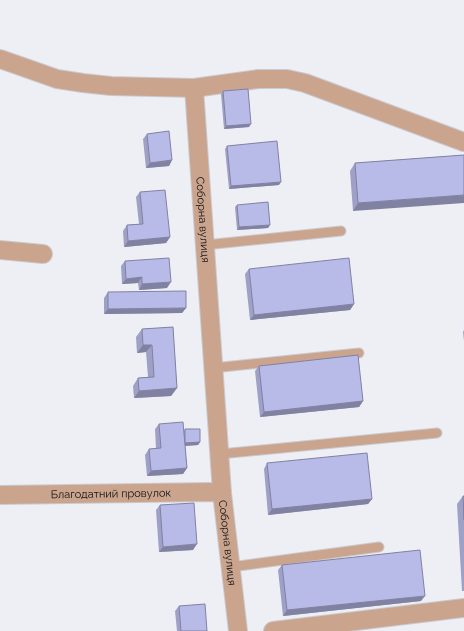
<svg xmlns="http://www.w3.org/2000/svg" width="464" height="631" font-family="Raleway,sans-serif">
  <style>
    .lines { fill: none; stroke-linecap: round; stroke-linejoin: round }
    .service-casing { stroke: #cacbd0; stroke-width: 11 }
    .minor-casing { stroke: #cacbd0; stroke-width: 20 }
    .service { stroke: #cba48e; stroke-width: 9 }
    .minor { stroke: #cba48e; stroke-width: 18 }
    .wall { fill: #9ea0c7 }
    .shaded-wall { fill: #8182a2 }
    .building { fill: #b8bae7; stroke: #8182a2 }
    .labels { text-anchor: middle; stroke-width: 3.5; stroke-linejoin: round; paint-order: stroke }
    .street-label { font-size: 11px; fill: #0f0f10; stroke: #fcfcfe }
  </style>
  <rect width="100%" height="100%" fill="#eeeff4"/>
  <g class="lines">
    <!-- service casing -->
    <g class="service-casing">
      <path id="service" d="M205 245 341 231
        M213 368 359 353
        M220 454 437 433
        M231 567 379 547"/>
    </g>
    <!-- minor casing -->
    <g class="minor-casing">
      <g id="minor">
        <path d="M0 59 57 79 83 83 111 86 194 88 258 79H287L305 83 464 142"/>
        <path id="s1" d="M194 88 222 493 238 631"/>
        <path d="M0 250 43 254"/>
        <path id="s2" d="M0 495 209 492 222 493"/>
        <path d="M273 631 464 608"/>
      </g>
    </g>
    <!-- service -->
    <use href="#service" class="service"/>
    <!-- minor -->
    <use href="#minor" class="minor"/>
  </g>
  <!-- wall -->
  <path class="wall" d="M223 91 249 127 224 129 221 94Z
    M147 134 172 160 169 166 146 168 143 139Z
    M227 146 279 185 229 189 225 149Z
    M464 155 353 211 350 171 355 163Z
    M140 192 170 237 166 243 124 247 123 231 127 225 139 224 136 197Z
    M237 205 270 225 268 228 237 230 235 207Z
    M125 261 167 288 139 290 138 283 122 284 121 266Z
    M249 269 354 304 350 310 250 320 245 274Z
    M108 292 186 308 182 313 104 314V298Z
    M173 327 177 388 171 396 134 398 133 386 138 378 148 377 146 352 137 353 136 337 142 329Z
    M464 330V341L463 332Z
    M259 366 363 401 359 407 260 417 255 371Z
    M159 424 184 431 185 429 200 442 198 445 185 446 187 468 183 474 147 476 145 455 149 449H156L155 429Z
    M267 463 372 499 368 504 268 515 264 469Z
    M463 496H464V591H462L457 504Z
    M160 505 193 550 159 552 156 510Z
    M282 565 421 601 283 616 278 570Z
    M179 606 207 631H177L175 611Z"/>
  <!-- shaded-wall -->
  <path class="shaded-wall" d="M251 124 249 127 224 129 226 126Z
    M172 160 169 166 146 168 150 163Z
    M281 182 279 185 229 189 231 186Z
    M464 195V203L353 211 358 203Z
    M270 225 268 228 237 230 239 227Z
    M170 237 166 243 124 247 128 241Z
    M142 277 138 283 122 284 126 279Z
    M171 282 167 288 139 290 142 284Z
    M354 304 350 310 250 320 254 315Z
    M186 308 182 313 104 314 108 309Z
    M143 345H152L146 352 137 353Z
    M177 388 171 396 134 398 139 391Z
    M363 401 359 407 260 417 264 412Z
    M200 442 198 445 183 446 185 443Z
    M187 468 183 474 147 476 151 471Z
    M372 499 368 504 268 515 272 509Z
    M197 544 193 550 159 552 163 547Z
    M425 596 421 601 283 616 287 610Z"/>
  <!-- building -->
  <path class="building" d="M248 89 251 124 226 126 223 91Z
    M169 131 172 160 150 163 147 134Z
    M277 141 281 182 231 186 227 146Z
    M464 155V195L358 203 355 163Z
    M165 190 170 237 128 241 127 225 143 224 140 192Z
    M268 202 270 225 239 227 237 205Z
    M169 258 171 282 142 284V277L126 279 125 261Z
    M349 258 354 304 254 315 249 269Z
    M186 291V308L108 309V292Z
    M173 327 177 388 139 391 138 378 154 377 152 345H143L142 329Z
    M358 355 363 401 264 412 259 366Z
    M183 422 187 468 151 471 149 449 161 448 159 424Z
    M185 429H200V442L185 443Z
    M367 453 372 499 272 509 267 463Z
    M463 496H464V520Z
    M194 503 197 544 163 547 160 505Z
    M420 550 425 596 287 610 282 565Z
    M205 604 207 631H181L179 606Z"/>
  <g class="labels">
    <!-- street labels -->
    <g class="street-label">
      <text dy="4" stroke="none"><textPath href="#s1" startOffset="132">Соборна вулиця</textPath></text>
      <text dy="4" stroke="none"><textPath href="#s2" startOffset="111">Благодатний провулок</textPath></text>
      <text dy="4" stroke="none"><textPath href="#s1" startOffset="456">Соборна вулиця</textPath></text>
    </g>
  </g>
</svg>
